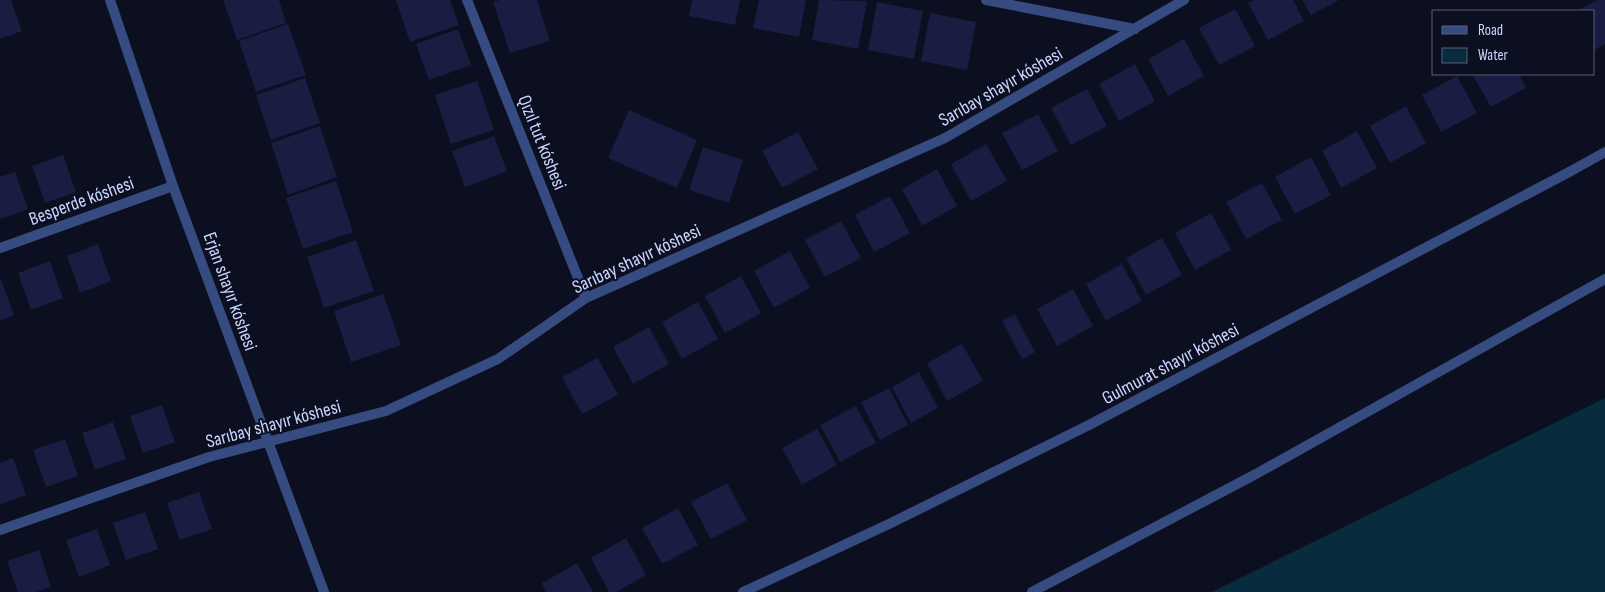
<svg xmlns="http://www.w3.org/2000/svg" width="1605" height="592" font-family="'Sofia Sans Condensed',sans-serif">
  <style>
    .water { fill: #082c3d }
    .building { fill: #181d41 }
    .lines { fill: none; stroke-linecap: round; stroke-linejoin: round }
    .minor { stroke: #364b80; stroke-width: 10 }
    .labels { text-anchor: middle; stroke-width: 4; stroke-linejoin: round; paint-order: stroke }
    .street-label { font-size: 19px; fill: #cbd6ff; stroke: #0c0f20 }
  </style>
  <rect width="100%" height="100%" fill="#0c0f20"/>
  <!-- water -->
  <path class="water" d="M1605 398V592H1212Z"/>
  <!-- building -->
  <path class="building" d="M0 0H11L22 31 0 39Z
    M223 0H279L286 23 237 40Z
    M396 0H450L459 25 410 42Z
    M500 0H537L550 41 510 53 493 2Z
    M692 0H740L735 25 689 16Z
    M759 0H806L799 37 753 28Z
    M819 0 867 1 858 49 812 40Z
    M1254 0H1293L1304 21 1268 40 1248 3Z
    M1302 0H1339L1311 15Z
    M1597 0H1605V44L1594 50V11H1577Z
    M877 2 923 11 914 59 868 50Z
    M1235 9 1255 46 1219 65 1199 28Z
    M930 13 976 22 967 70 921 61Z
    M288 24 306 75 256 92 239 41Z
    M458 29 471 65 429 80 416 44Z
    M1184 39 1204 76 1168 96 1148 59Z
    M1135 64 1155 101 1119 121 1099 84Z
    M1472 74H1519L1526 88 1491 107Z
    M1457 76 1477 113 1441 132 1422 95Z
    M305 78 320 123 271 140 256 95Z
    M477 81 494 130 451 144 435 95Z
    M1087 89 1107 126 1071 145 1051 108Z
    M1406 106 1426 143 1390 163 1370 126Z
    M629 110 697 140 677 188 608 158Z
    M1038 114 1058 151 1022 170 1002 133Z
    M320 126 337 177 288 195 271 143Z
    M1357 131 1377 168 1341 188 1322 151Z
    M798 132 818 169 782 188 762 151Z
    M494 136 507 171 465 187 452 151Z
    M986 144 1007 181 971 201 951 164Z
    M703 147 743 160 729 203 689 190Z
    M63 155 76 192 45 203 32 166Z
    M1311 157 1331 195 1295 214 1275 177Z
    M937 169 957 206 922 226 902 189Z
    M15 172 28 209 0 219V177Z
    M336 181 353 232 303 249 286 198Z
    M1262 183 1282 220 1246 239 1226 202Z
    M890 196 910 233 874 252 855 215Z
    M1211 213 1231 250 1195 270 1175 233Z
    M841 221 861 258 825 277 805 240Z
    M1162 238 1182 275 1146 295 1126 258Z
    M356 240 374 291 324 308 307 257Z
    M98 244 111 281 80 293 67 256Z
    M790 251 810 288 774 308 754 271Z
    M50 261 63 298 31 310 18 273Z
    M1122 264 1142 301 1106 321 1086 284Z
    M741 276 761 313 725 333 705 296Z
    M0 277 14 315 0 321Z
    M1073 289 1093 326 1057 346 1037 309Z
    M383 294 401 345 351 362 334 311Z
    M698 302 718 339 682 359 662 322Z
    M1015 314 1035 352 1022 359 1002 321Z
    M649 327 669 364 633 384 613 347Z
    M962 344 983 381 947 401 927 363Z
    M598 358 618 395 582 414 562 377Z
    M919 372 938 408 911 423 892 387Z
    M889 388 908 425 880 440 861 402Z
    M162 405 175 442 143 453 130 416Z
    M856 406 876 443 840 462 820 425Z
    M113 422 126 459 95 470 82 433Z
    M817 429 837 465 802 485 782 448Z
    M65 439 78 476 46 487 33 450Z
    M13 458 26 495 0 504V463Z
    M727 483 747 520 711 539 691 502Z
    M199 492 212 529 180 540 167 503Z
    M678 508 698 545 662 564 642 528Z
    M145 512 158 549 126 560 113 523Z
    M97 529 110 565 79 577 66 540Z
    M626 538 646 575 616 592H609L591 558Z
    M39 550 51 587 36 592H18L7 561Z
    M577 563 593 592H546L542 583Z"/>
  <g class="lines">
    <!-- minor -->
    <path class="minor" d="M110 0 173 186 324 592
      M467 0 586 298
      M986 0 1135 29
      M0 248 173 186
      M0 530 209 457 386 411 498 359 586 298 945 138 1184 0
      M743 592 889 524 1089 425 1571 171 1605 152
      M1032 592 1256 474 1605 279"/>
  </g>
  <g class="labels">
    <!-- street labels -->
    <g class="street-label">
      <text transform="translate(1000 86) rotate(-30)" y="7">Sarıbay shayır kóshesi</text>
      <text transform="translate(543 142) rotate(68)" y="7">Qızıl tut kóshesi</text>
      <text transform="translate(81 200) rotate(-20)" y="7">Besperde kóshesi</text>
      <text transform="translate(636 258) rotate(-25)" y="7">Sarıbay shayır kóshesi</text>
      <text transform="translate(231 291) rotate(70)" y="7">Erjan shayır kóshesi</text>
      <text transform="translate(1170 363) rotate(-28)" y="7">Gulmurat shayır kóshesi</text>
      <text transform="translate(273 423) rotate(-15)" y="7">Sarıbay shayır kóshesi</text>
    </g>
  </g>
  <!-- legend -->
  <rect x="1432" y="10" width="162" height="65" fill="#0c0f20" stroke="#585f79"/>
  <rect x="1442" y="26" width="25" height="8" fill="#364b80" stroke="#585f79"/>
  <text x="1478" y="35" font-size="15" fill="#cbd6ff">Road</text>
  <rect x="1442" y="48" width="25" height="15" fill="#082c3d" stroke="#585f79"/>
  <text x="1478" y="60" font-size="15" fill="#cbd6ff">Water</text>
</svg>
